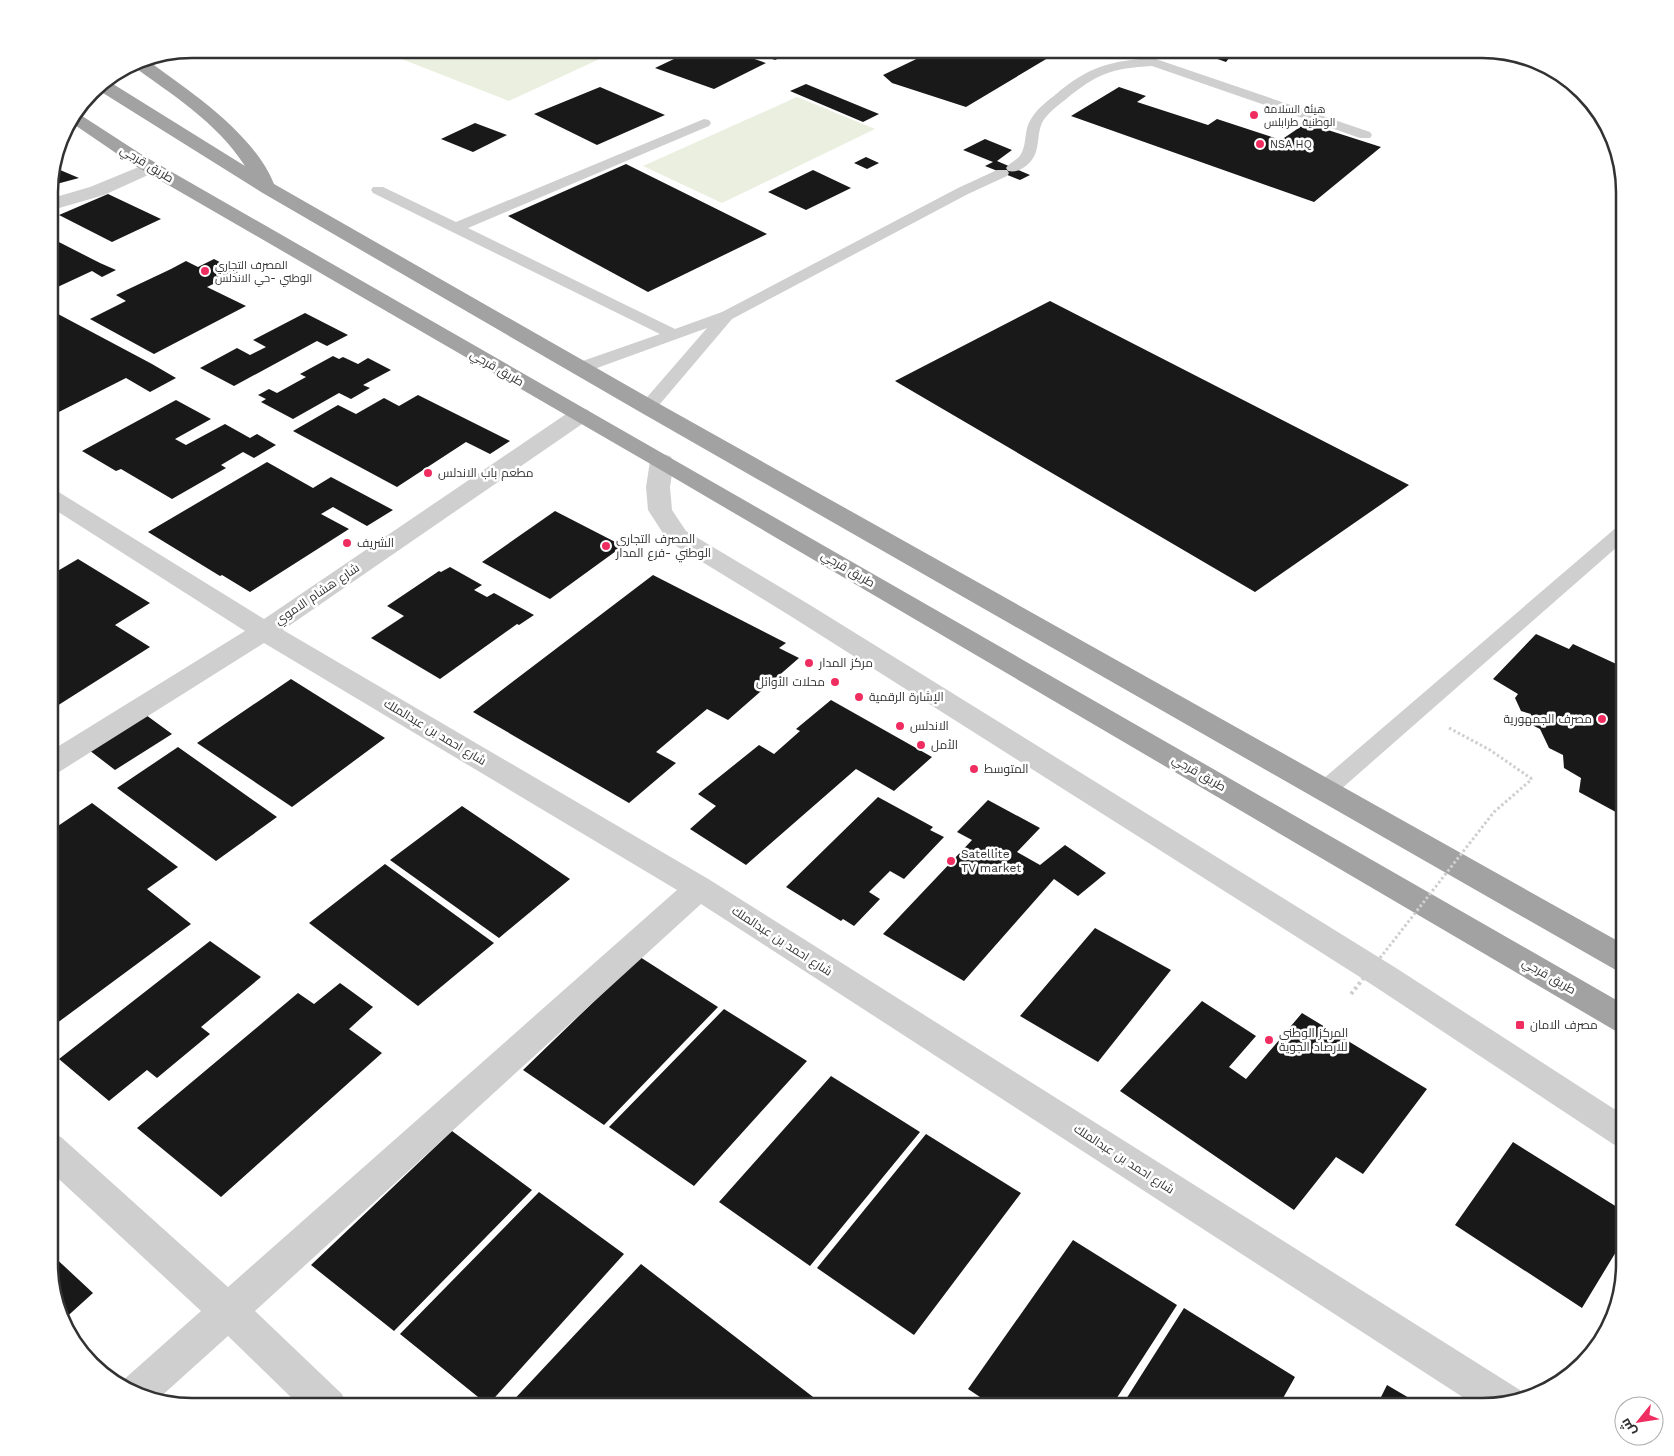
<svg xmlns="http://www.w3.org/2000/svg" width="1674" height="1456" font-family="'Work Sans',Cairo,sans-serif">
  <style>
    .green { fill: #ebefe0 }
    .building { fill: #191919 }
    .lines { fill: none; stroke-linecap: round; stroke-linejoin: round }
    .path { stroke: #cfcfcf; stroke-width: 3; stroke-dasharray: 2.5 2.5; stroke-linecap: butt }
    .service { fill: #cfcfcf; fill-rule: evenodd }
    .minor { fill: #cfcfcf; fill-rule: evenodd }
    .trunk { fill: #a2a2a2; fill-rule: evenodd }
    .path-bridge-far1 { stroke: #cfcfcf; stroke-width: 3; stroke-dasharray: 2.5 2.5; stroke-linecap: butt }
    .path-bridge { stroke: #cfcfcf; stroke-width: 4; stroke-dasharray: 3 3; stroke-linecap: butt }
    .poi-dot { fill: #f02d60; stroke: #fff; stroke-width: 2 }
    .labels { text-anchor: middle; stroke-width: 5; stroke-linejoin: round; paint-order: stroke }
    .far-poi-label { font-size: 11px; fill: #323232; stroke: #fff; text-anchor: start }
    .street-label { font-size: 12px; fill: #323232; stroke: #fff }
    .poi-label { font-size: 12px; fill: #323232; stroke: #fff; text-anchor: start }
    .rim { fill: none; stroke: #323232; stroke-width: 2.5 }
  </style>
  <rect width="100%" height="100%" fill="#fff"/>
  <!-- green -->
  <path class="green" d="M376 49H621L509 101Z
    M797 97 875 129 722 203 643 166Z"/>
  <!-- building -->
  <path class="building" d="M695 49H725L766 63 714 89 655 68Z
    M746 49H799L775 60Z
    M923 49H1063L966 107 892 83 883 75 931 52Z
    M1189 49H1236L1226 62Z
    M806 84 879 114 863 122 790 91Z
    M600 87 665 115 597 145 534 114Z
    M1119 87 1146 96 1137 102 1208 125 1217 119 1281 140 1306 123 1381 147 1314 202 1071 116Z
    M475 123 507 135 473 152 441 139Z
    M985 139 1012 150 997 161 1030 175 1020 180 985 166 993 162 963 150Z
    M866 157 879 163 867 169 854 163Z
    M626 164 767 234 648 292 508 216Z
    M53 167 79 178 49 186Z
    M813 170 851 188 806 210 768 192Z
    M108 194 161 219 112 242 59 215Z
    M49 237 100 263 116 270 102 277 92 271 49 291Z
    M214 259 238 272 207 287 246 306 154 354 90 319 126 301 116 295 171 269 186 261 198 267Z
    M1050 301 1409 485 1255 592 895 381Z
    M305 313 348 335 327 346 317 341 234 386 200 368 237 348 250 355 266 347 253 340Z
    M58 314 152 364 176 378 150 392 126 378 49 417V318Z
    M333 356 339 359 343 357 358 364 368 358 391 370 363 385 370 388 351 399 339 393 293 419 261 402 266 399 258 395 269 389 277 393 306 377 300 374Z
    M418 395 510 441 490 454 466 442 397 487 293 431 338 405 356 414 384 398 399 406Z
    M176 400 211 419 175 439 186 445 225 424 250 438 257 434 276 445 254 458 243 452 221 465 226 468 172 499 121 469 116 471 82 451Z
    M267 462 313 488 331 477 393 510 367 526 333 507 321 514 349 529 250 592 222 575 220 576 148 532Z
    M555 511 623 546 550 599 482 562Z
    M78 559 150 603 115 625 150 647 49 711V576Z
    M450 567 482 585 474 590 487 597 494 593 534 615 519 625 517 624 440 679 371 638 404 616 387 606 439 571 441 572Z
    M653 575 786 643 779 648 799 658 728 720 707 709 656 752 676 763 629 803 473 712Z
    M1536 634 1569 649 1573 644 1625 668V817L1579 792 1581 778 1564 768 1563 755 1549 748 1540 729 1528 723 1531 714 1521 711 1515 698 1518 694 1493 679Z
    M291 679 385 738 292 807 197 743Z
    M831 700 932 757 894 791 856 769 746 865 690 829 716 806 698 794 759 745 774 754 800 731 796 729Z
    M146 715 172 734 115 770 89 750Z
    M178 747 277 817 216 861 117 788Z
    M878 797 933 827 930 830 944 837 904 879 890 871 869 892 880 899 854 926 843 919 841 921 786 887Z
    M988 800 1040 828 1017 852 1040 865 1065 845 1106 873 1078 896 1054 879 964 981 883 934 972 840 957 832Z
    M92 803 178 867 147 889 191 924 49 1029V832Z
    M462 806 570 879 499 938 390 860Z
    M385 864 494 943 418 1006 309 923Z
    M1095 928 1171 970 1098 1062 1020 1016Z
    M210 941 261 977 201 1027 210 1034 157 1078 147 1070 109 1101 59 1059Z
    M640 957 718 1007 604 1125 523 1070Z
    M340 983 373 1007 349 1029 382 1053 221 1197 137 1128 298 993 314 1004Z
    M1202 1001 1256 1036 1229 1067 1246 1079 1302 1013 1427 1089 1363 1174 1336 1157 1294 1210 1120 1091Z
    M724 1009 807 1061 694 1186 609 1127Z
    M831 1076 920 1132 810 1266 719 1202Z
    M452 1131 532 1190 394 1331 311 1265Z
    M926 1134 1021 1193 914 1335 817 1268Z
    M1513 1142 1625 1212V1237L1582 1308 1455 1225Z
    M539 1192 624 1254 488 1405 400 1334Z
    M1073 1240 1177 1305 1111 1407H995L968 1389Z
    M49 1252 93 1293 61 1322 49 1273Z
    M641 1264 826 1407H507Z
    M1184 1308 1295 1377 1278 1407H1121Z
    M1387 1385 1416 1402 1414 1407H1376Z"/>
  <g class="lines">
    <!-- path -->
    <path class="path" d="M1449 728 1490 750 1532 779"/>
    <!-- service -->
    <path class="service" d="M1153 58 1370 132 1372 135 1370 138H1360L1152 66C1112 68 1096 74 1065 100 1057 106 1048 113 1043 121 1036 133 1041 149 1031 161 1025 168 1017 173 1008 171L1006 168C1010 162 1019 160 1022 152 1027 142 1024 129 1031 119 1037 109 1046 102 1055 95 1089 66 1110 61 1153 58Z
      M704 119 709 120 711 123 709 126 468 228 675 329 722 312 958 188 997 170H1007L1009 173 1007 176 968 194 732 319 654 411 648 412 642 411 639 407 642 403 707 328 586 372H574L572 368 574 364 660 334 373 193 371 190 373 187H383L456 222Z
      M1625 524V540L1332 797 1324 799 1316 797 1313 791 1316 785 1618 526Z"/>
    <!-- minor -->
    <path class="minor" d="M151 162 157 163 160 167 157 171 104 195 49 211V199L90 187Z
      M580 408 588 410 591 415 588 420 283 630 710 880 1520 1390 1524 1399 1478 1407 701 904 255 1311 342 1394 347 1407H301L228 1336 157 1400 137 1396 120 1385 121 1382 201 1311 49 1170V1133L61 1137 228 1287 677 890 264 643 59 772 49 775V752L245 631 49 506V489L57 491 264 619 572 410Z
      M662 454 670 456 674 461 670 487 672 510 686 531 810 605 1396 968 1625 1116V1149L1613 1144 1374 986 792 617 668 541 648 510 646 487 650 461 654 456Z"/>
    <!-- trunk -->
    <path class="trunk" d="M144 58C188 90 253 132 274 184L656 402 1625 945V972L1614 969 640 412 261 192 95 88 105 79 245 166C217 122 171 94 130 64Z
      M76 112 144 156 1625 1005V1034L1614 1030 654 466 132 164 69 121Z"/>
    <!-- path-bridge-far1 -->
    <path class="path-bridge-far1" d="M1380 958 1494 812 1532 779"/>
    <!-- path-bridge -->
    <path class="path-bridge" d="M1351 994 1381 956"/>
  </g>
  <!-- markers -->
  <g class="poi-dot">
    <circle cx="1254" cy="115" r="5"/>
    <circle cx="1260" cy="144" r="5"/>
    <circle cx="205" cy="271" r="5"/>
    <circle cx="428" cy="473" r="5"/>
    <circle cx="347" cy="543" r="5"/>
    <circle cx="606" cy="546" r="5"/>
    <circle cx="809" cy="663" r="5"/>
    <circle cx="835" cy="682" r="5"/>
    <circle cx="859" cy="697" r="5"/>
    <circle cx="1602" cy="719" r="5"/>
    <circle cx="900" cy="726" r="5"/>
    <circle cx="921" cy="745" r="5"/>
    <circle cx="974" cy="769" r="5"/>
    <circle cx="951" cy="861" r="5"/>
    <rect x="1515" y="1020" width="10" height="10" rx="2.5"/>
    <circle cx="1269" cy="1040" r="5"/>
  </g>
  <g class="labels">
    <!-- far-poi labels -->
    <g class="far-poi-label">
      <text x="1264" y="113">هيئة السلامة<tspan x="1264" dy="13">الوطنية طرابلس</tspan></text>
      <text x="1270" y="148">NSA HQ</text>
      <text x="215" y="269">المصرف التجاري<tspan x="215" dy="13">الوطني -حي الاندلس</tspan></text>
    </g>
    <!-- street labels -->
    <g class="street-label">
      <text transform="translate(147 164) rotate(31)" y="4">طريق قرجي</text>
      <text transform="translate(497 368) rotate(30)" y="4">طريق قرجي</text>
      <text transform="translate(848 569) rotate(30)" y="4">طريق قرجي</text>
      <text transform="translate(317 594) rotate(-34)" y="4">شارع هشام الاموي</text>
      <text transform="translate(435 732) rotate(31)" y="4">شارع احمد بن عبدالملك</text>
      <text transform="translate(1199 773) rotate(30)" y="4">طريق قرجي</text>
      <text transform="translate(782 941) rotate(33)" y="4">شارع احمد بن عبدالملك</text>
      <text transform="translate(1549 976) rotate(30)" y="4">طريق قرجي</text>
      <text transform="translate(1124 1159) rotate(33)" y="4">شارع احمد بن عبدالملك</text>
    </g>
    <!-- poi labels -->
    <g class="poi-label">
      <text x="438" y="477">مطعم باب الاندلس</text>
      <text x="616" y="543">المصرف التجاري<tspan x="616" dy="14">الوطني -فرع المدار</tspan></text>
      <text x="357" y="547">الشريف</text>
      <text x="819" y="667">مركز المدار</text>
      <text x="825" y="686" text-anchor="end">محلات الأوائل</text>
      <text x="869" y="701">الإشارة الرقمية</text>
      <text x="1592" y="723" text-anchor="end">مصرف الجمهورية</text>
      <text x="910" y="730">الاندلس</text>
      <text x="931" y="749">الأمل</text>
      <text x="984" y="773">المتوسط</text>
      <text x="961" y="858">Satellite<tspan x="961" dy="14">TV market</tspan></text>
      <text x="1530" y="1029">مصرف الامان</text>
      <text x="1279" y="1037">المركز الوطني<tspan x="1279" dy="14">للارصاد الجوية</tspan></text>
    </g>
  </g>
  <!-- crop -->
  <path d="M0 0H1674V1456H0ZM192 58H1482A134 134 0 0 1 1616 192V1264A134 134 0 0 1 1482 1398H192A134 134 0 0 1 58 1264V192A134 134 0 0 1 192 58Z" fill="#fff" fill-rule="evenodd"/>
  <path class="rim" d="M192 58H1482A134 134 0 0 1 1616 192V1264A134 134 0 0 1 1482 1398H192A134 134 0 0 1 58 1264V192A134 134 0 0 1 192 58Z"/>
  <!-- north arrow -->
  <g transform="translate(1639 1421) rotate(240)"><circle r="24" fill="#ffffff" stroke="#adadad"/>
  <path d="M0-4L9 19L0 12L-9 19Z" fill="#f02d60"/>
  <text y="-8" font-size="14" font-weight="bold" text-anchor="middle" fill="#323232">ش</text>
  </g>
</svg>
